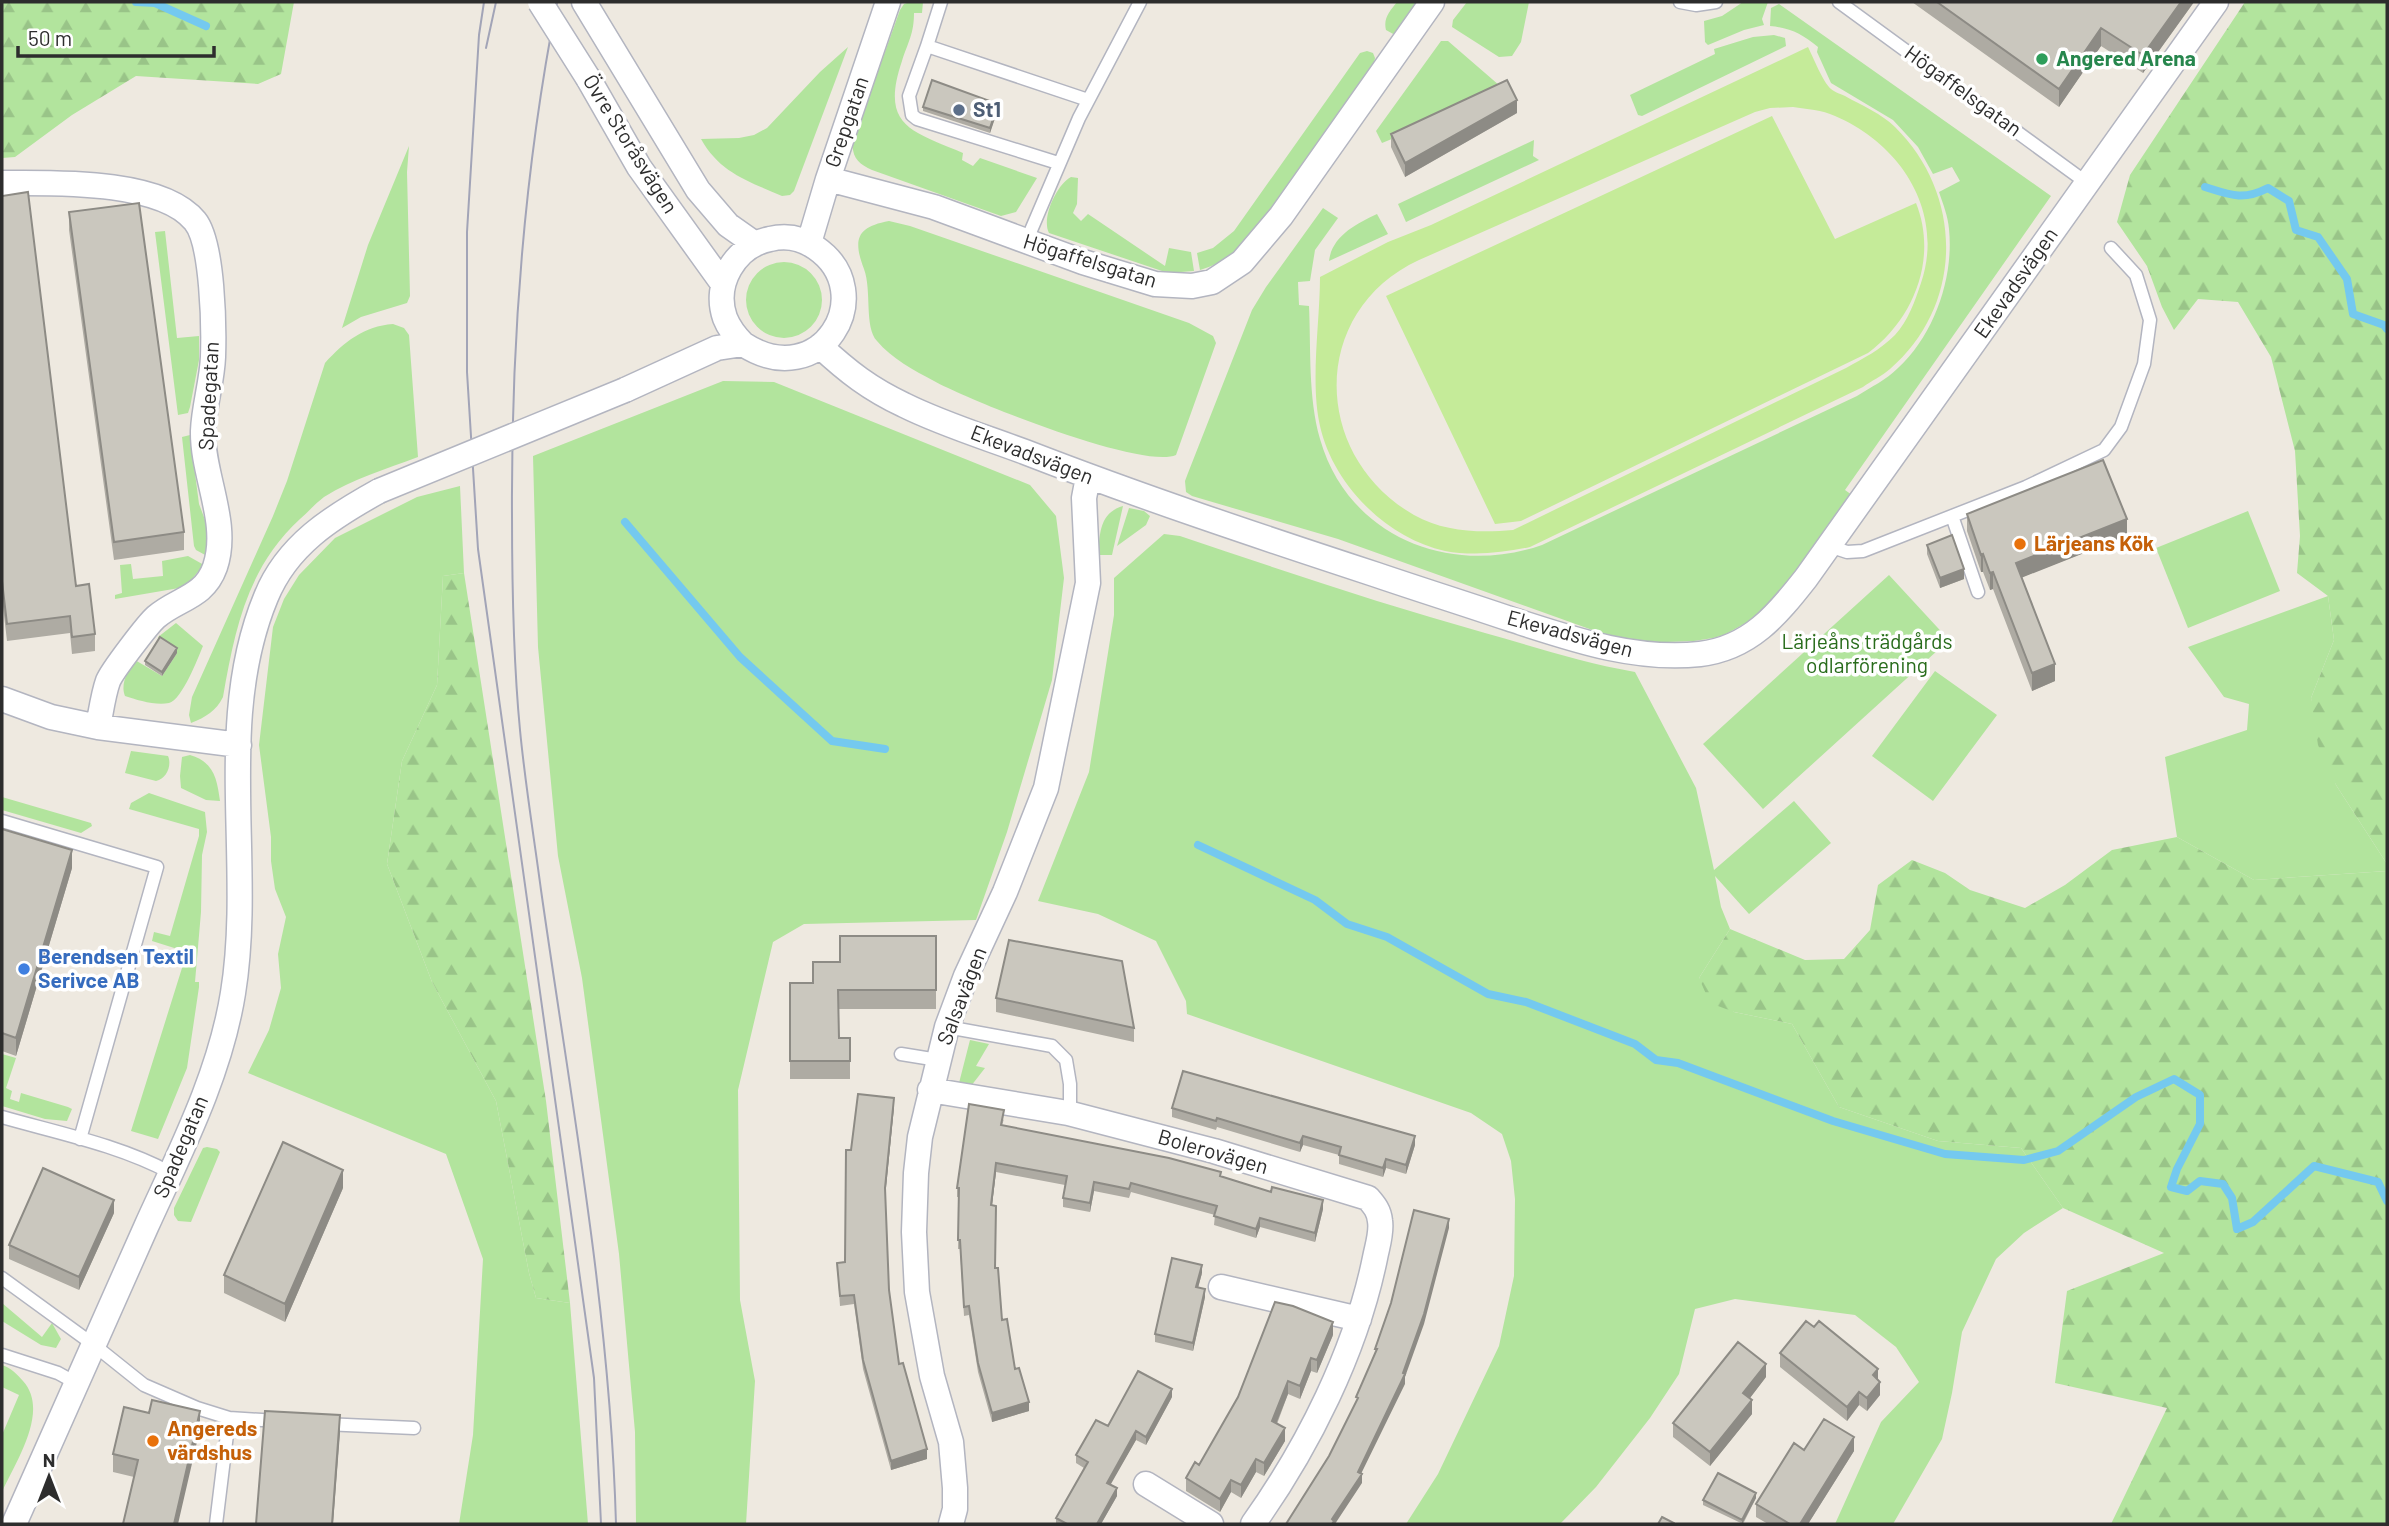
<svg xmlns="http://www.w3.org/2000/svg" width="2389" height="1526" font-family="Barlow,sans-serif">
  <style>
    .grass { fill: #b2e49d }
    .forest { fill: url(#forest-firs) }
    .pitch { fill: #c5eb99; fill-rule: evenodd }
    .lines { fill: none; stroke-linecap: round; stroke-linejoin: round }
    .stream { stroke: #74c9ef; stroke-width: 8 }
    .lane-casing { stroke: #b3b5c0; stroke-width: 15 }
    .street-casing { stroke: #b3b5c0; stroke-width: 27 }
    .lane { stroke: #fff; stroke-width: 12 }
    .street { stroke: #fff; stroke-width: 24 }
    .tram { stroke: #a2a4b7; stroke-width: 2 }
    .street-bridge-casing { stroke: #b3b5c0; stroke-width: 27; stroke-linecap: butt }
    .street-bridge { stroke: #fff; stroke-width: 24 }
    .wall { fill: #aeaba3 }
    .shaded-wall { fill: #8d8b85 }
    .building { fill: #cac7be; stroke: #8d8b85; stroke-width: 2 }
    .leisure-dot { fill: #2e9e5b; stroke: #fff; stroke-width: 2.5 }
    .service-dot { fill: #5c6f8a; stroke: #fff; stroke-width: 2.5 }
    .food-dot { fill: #e8710a; stroke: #fff; stroke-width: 2.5 }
    .shop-dot { fill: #3f7fe0; stroke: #fff; stroke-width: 2.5 }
    .labels { text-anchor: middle; stroke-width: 7; stroke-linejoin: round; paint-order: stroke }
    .leisure-label { font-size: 21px; font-weight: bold; fill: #27864d; stroke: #fff; text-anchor: start }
    .street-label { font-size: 21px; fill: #2d2d2d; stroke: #fff }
    .service-label { font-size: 21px; font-weight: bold; fill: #4e5e75; stroke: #fff; text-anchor: start }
    .food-label { font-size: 21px; font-weight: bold; fill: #c56008; stroke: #fff; text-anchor: start }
    .park-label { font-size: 21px; fill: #286c1b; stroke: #fff }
    .shop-label { font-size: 21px; font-weight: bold; fill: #366cbe; stroke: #fff; text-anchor: start }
  </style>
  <defs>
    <pattern id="forest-firs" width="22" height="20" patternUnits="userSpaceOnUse" patternTransform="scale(1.75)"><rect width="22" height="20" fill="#b2e49d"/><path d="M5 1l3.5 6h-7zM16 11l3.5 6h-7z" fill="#99c488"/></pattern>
  </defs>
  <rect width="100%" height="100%" fill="#eee9e0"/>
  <!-- grass -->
  <path class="grass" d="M910 2H923L922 13H914C914 34 908 42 902 61 880 126 911 131 963 153L962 160 973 166 980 158 1037 178 1016 212 1001 216 872 170C859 164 851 157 853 141L900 10 904 4Z
    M1397 2H1420L1395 35 1386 30C1383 18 1390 11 1397 2Z
    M1467 2H1529L1521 42 1512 56 1499 57 1452 27 1453 20Z
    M1743 2H1768L1762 19 1764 25 1744 30 1708 45 1705 42 1704 21 1722 16Z
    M1779 4 2051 196 1845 490 1852 495 1796 574 1753 619 1724 635 1713 638 1694 641 1641 643 1623 641 1338 539 1192 496 1186 492 1185 481 1188 473 1252 310 1266 287 1323 208 1338 218 1315 250 1310 281 1298 282 1299 305 1309 306C1311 349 1308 397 1320 439 1348 537 1450 577 1542 545L1857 396C1871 387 1886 380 1898 368 1934 335 1954 278 1949 229 1948 216 1943 204 1939 192L1960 181 1952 167 1933 174 1918 147 1893 120 1831 83 1817 52 1818 47C1802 34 1791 28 1770 26L1771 8Z
    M1774 35 1785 38 1786 46 1642 116 1638 115 1630 95 1715 54 1714 49 1753 37Z
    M1441 41H1448L1507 92 1382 143 1376 131Z
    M848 47 794 191 790 195 782 196C748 181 720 173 701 139L739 138 754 135 767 128 820 72Z
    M1367 51 1373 53 1375 58 1374 64 1250 238C1235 252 1221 264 1200 270L1197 253 1213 248 1234 231 1360 53Z
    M1534 140 1533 156 1539 160 1406 222 1398 204Z
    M409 146 407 172 410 296 407 303 361 317 342 328 368 245Z
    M1071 177 1078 178 1077 204 1073 213 1081 221 1088 214 1165 266 1169 248 1191 252 1194 271 1168 273 1049 233C1041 218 1057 184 1071 177Z
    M1377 214 1388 234 1329 261C1332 236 1356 224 1377 214Z
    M889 221 910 226 1189 323 1213 336 1216 343 1176 455C1143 470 970 401 934 381 915 371 891 358 877 341 864 327 872 291 864 269 853 240 856 227 889 221Z
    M165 231 177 338 199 336V360L190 407 188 413 178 415 155 232Z
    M746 300a38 38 0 1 1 76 0a38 38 0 1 1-76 0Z
    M393 324 404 328 409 335 418 457C386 469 353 479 324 497 316 503 308 512 300 519 247 568 235 629 223 697 216 711 206 717 191 723L189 715 192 697 273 516 287 481 325 363C344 342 364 326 393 324Z
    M723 381 774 382 1030 485 1056 516 1064 578 1052 680 1007 832 976 920 804 924 773 942 738 1090 740 1300 755 1381 746 1524H636L635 1432 619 1254 582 978 558 856 538 647 533 456Z
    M190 435 199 504 207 525V556L196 550 194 546 182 437Z
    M460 486 464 573 443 576 437 685 402 761 387 864 432 982 496 1101 529 1273 536 1298 570 1303 588 1524H459L473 1435 483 1259 446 1154 248 1073 269 1030 281 988 278 954 286 917 275 889 271 861V837L259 745 273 627 284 599 299 575 335 538 417 497Z
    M1123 506 1112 555H1098C1100 534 1099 513 1123 506Z
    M1129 508 1144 511 1150 516 1146 525 1117 546Z
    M2248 511 2280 591 2188 628 2156 548Z
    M1164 534 1180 536C1281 570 1382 604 1485 633 1535 647 1584 663 1635 672L1696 788 1714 870 1794 801 1831 843 1749 914 1715 876 1721 907 1730 929 1699 978 1734 1012 1792 1024 1839 1107 1938 1141 2021 1148 2063 1208 2024 1233 1996 1259 1962 1332 1952 1393 1942 1439 1893 1524H1835L1881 1422 1919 1382 1896 1347 1855 1315 1735 1299 1695 1309 1679 1374 1650 1418 1596 1487 1560 1524H1406L1438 1474 1499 1346 1514 1276 1515 1199 1511 1161 1502 1134 1471 1113 1187 1014 1186 1001 1156 941 1098 914 1038 901 1089 772 1114 615V578Z
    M188 556 204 565 185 587 115 599V595L122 593 120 565 131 564 133 579 163 576 162 561Z
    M1889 575 1949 640 1763 809 1703 744Z
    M2328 596 2334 640 2311 698 2336 785 2387 864V871L2254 880 2177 837 2165 757 2247 730 2249 704 2224 697 2188 647Z
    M176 623 203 646C198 658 182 700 169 703 156 706 137 700 125 696 120 684 128 670 135 660L162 676 177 653 160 642 158 637Z
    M1935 671 1997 715 1933 801 1872 756Z
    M131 751 168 756C172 765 167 779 156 781L125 773Z
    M190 755C214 762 217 779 220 801L206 800 181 788 180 776 182 757Z
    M149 793 205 812 207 832 202 855 201 912 195 982H199V987L187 1068 158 1139 131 1131 187 952 152 941 154 932 170 936 199 836V829L129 809 131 803Z
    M2 797 91 823 92 826 81 833 2 810Z
    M970 1040 989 1044 976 1066 985 1068 971 1086 959 1083Z
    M2 1054 16 1058 6 1088 12 1091 10 1099 19 1102 21 1093 68 1107 72 1109 67 1121 45 1119 2 1106Z
    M207 1147 217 1149 220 1152 191 1222 178 1221 174 1215V1208L203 1148Z
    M2 1303 42 1337 52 1323 61 1339 56 1348 41 1345 2 1321Z
    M2 1365C11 1368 17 1374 23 1381 50 1411 16 1461 2 1492V1435L19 1395 2 1387Z"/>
  <!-- forest -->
  <path class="forest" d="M2 2H294L281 74 258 84 136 76 72 115 15 157 2 158Z
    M2245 2H2387V864L2336 785 2318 745 2311 698 2334 640 2328 596 2297 573 2300 536 2295 451 2271 357 2238 302 2198 299 2174 330 2162 307 2147 266 2117 222 2130 175Z
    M464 573 546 1101 570 1303 536 1298 529 1273 496 1101 432 982 387 864 402 761 437 685 443 576Z
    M2177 837 2254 880 2387 871V1524H2111L2167 1408 2055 1383 2067 1291 2164 1253 2063 1208 2021 1148 1938 1141 1839 1107 1792 1024 1734 1012 1710 1003 1699 978 1730 929 1805 960 1844 959 1870 930 1878 885 1912 860 1945 873 1970 890 2025 908 2065 885 2112 850Z"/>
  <!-- pitch -->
  <path class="pitch" d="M1808 47C1813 57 1823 82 1831 89 1834 92 1841 94 1845 96 1861 105 1882 114 1895 127 1964 195 1964 305 1890 369 1882 376 1871 381 1863 387L1530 547C1503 553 1472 556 1445 551 1386 538 1333 484 1320 426 1310 382 1320 322 1320 277L1388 242 1431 225ZM1793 107C1807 109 1822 110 1835 116 1901 144 1945 212 1921 283 1915 301 1908 321 1895 335 1880 350 1864 358 1846 368L1513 530C1480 533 1444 532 1414 515 1311 456 1309 311 1419 260L1755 112 1770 108Z
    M1772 116 1835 239 1916 203C1938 258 1914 319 1868 353L1521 521 1495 524 1386 296Z"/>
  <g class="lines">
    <!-- stream -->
    <path class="stream" d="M136 2 155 3 206 26
      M2205 187C2230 195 2243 201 2268 188L2289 201 2296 230 2318 237 2347 279 2353 314 2384 325 2387 329
      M625 522 740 657 832 741 885 749
      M1198 845 1315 900 1347 924 1387 937 1488 994 1526 1002 1635 1044 1656 1060 1678 1063 1833 1121 1945 1154 2024 1160 2058 1151 2136 1097 2174 1079 2200 1095V1124L2177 1169 2171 1187 2187 1191 2200 1181 2223 1184 2232 1198 2237 1229 2253 1222 2314 1166 2378 1182 2387 1201"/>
    <!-- lane casing -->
    <g class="lane-casing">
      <path id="lane" d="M1680 2 1696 5 1716 2
        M1839 2 2087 183
        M927 46 941 2
        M1058 163 917 119 912 115 909 96 927 46 1088 100
        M1026 242 1079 118 1140 2
        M1952 516 1978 592
        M1829 546 1847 552 1863 551 2026 487 2104 450 2121 427 2144 364 2150 320 2136 275 2111 248
        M2 821 157 867 80 1139
        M947 1027 1052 1046 1066 1060 1070 1084V1114
        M901 1054 938 1060
        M2 1117C58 1133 119 1145 171 1173
        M2 1278 94 1345 144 1385 197 1408 229 1418 216 1524
        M2 1355 58 1373 76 1383
        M229 1418 278 1421
        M324 1424 414 1428"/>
    </g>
    <!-- street casing -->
    <g class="street-casing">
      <path id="street" d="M584 2 698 190 728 225 755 244
        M588 78 639 167 723 284
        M828 179 934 207 1083 262 1155 284 1192 286 1212 282 1242 262 1281 216 1432 2
        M2 183C52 183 161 179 195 221 213 243 214 328 213 357 212 382 204 406 203 431 202 475 230 523 215 567 204 598 178 598 156 617 148 624 112 671 108 681 103 695 101 712 98 727
        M809 243 828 179 888 2
        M820 346C848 372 870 389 904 405 942 424 985 437 1025 452 1141 497 1258 536 1377 575 1421 590 1466 604 1510 619 1572 639 1634 661 1700 654 1750 648 1777 615 1806 578L2216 2
        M625 390 717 348 743 344C821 395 881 293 816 248 802 238 786 235 770 239 735 246 713 284 725 318 729 328 735 336 743 344
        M2 699 51 717 98 727 239 745
        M930 1090 1068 1113 1214 1151 1368 1198C1375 1206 1379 1211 1380 1221 1382 1233 1377 1247 1375 1258 1356 1351 1308 1447 1253 1524
        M1221 1287 1359 1319
        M1146 1484 1211 1524
        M14 1524C58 1425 102 1326 146 1227 180 1152 220 1075 233 993 254 863 214 722 266 597 287 545 332 517 379 491
        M951 1524 955 1509V1488L951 1442 932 1376 917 1292 914 1232 916 1173 920 1137 947 1027 966 976 1005 892 1046 788 1088 583 1084 498 1088 477"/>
    </g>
    <!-- lane -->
    <use href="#lane" class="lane"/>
    <!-- street -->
    <use href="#street" class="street"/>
    <!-- tram -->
    <path class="tram" d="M484 2 479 35 467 232V372L478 549 594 1378 601 1524
      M557 2C524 170 511 343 512 515 512 587 513 658 520 730 525 783 534 837 541 890 571 1101 610 1311 616 1524
      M486 48 496 2"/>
    <!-- street-bridge casing -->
    <g class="street-bridge-casing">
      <path id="street-bridge" d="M540 2 588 78
        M379 491 625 390"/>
    </g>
    <!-- street-bridge -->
    <use href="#street-bridge" class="street-bridge"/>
  </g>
  <!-- wall -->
  <path class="wall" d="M1912 2H2194L2143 73 2101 46 2059 107Z
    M923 107 998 109 990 133 923 111Z
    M1517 113 1405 177 1391 147V134Z
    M2 196 76 586 95 634V651L72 654 70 633 7 641 2 598Z
    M69 212 184 532V550L114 560 69 230Z
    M1967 514 2127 536 2022 577 2055 681 2032 691 1993 589 1990 590 1983 572H1981L1967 531Z
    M1927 545 1964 579 1940 588 1927 554Z
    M177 653 162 676 145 665V661Z
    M2 829 72 868 16 1056 2 1051Z
    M936 936V1009H838L839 1038H850V1079H790V983H813L840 962Z
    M996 998 1134 1028V1042L996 1012Z
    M894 1107 885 1195 889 1290 899 1364 927 1459 891 1470 863 1369 854 1304 840 1306 837 1263 845 1262 851 1150Z
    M1172 1108 1415 1145 1406 1174 1386 1168 1383 1177 1339 1164V1155L1303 1145 1300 1152 1217 1127 1216 1130 1172 1117Z
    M1004 1119 1002 1125 1221 1176 1323 1209 1315 1242 1260 1227 1256 1238 1214 1225 1215 1215 1131 1192 1129 1198 1094 1191 1090 1212 1063 1207V1198L1065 1185 996 1172 992 1205 995 1268 1002 1320 1015 1369 1029 1411 992 1422 978 1372 969 1315 964 1316 960 1249H958L959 1197H957V1188Z
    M343 1188 285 1322 224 1293V1275Z
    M114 1213 79 1290 9 1259V1245Z
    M1202 1273 1198 1288 1205 1297 1193 1351 1155 1342V1334Z
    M1333 1335 1317 1373 1311 1371 1300 1399 1288 1394 1277 1424 1285 1441 1264 1476 1256 1472 1241 1498 1231 1492 1220 1512 1186 1491V1478Z
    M1780 1353 1878 1380 1880 1395 1867 1411 1859 1405 1847 1421 1780 1367Z
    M1766 1377 1750 1398 1752 1414 1710 1466 1673 1437V1423Z
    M1172 1397 1146 1445 1136 1440 1110 1484 1117 1496 1101 1524H1056V1518L1084 1468 1076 1463V1455L1108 1426Z
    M200 1429 134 1477 113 1472V1454Z
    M1804 1450 1854 1451 1808 1524H1768L1756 1517V1504Z
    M1756 1498 1743 1524 1703 1505V1500Z"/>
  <!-- shaded-wall -->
  <path class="shaded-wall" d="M2181 2H2194L2143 73V55Z
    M2101 28V46L2059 107V89Z
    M1517 100V113L1405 177V163Z
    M998 104V109L990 133V128Z
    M2127 519V536L2016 580V563Z
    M1983 554V572H1981V555Z
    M1964 569V579L1940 588V578Z
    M1993 572V589L1990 590V573Z
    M177 648V653L162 676V672Z
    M2055 664V681L2032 691V673Z
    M72 850V868L16 1056V1038Z
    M894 1098V1107L885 1198V1188Z
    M1303 1136V1145L1300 1152V1143Z
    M1415 1136V1145L1406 1174V1165Z
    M1386 1159V1168L1383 1177V1168Z
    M996 1163V1172L991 1214V1205Z
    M343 1170V1188L285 1322V1304Z
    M1094 1182V1191L1090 1212V1203Z
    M114 1200V1213L79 1290V1277Z
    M1323 1200V1209L1315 1242V1233Z
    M1260 1218V1227L1256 1238V1229Z
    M1449 1219V1228L1424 1324 1405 1377V1384L1360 1476 1362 1474V1483L1335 1524H1332V1519L1358 1472 1403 1373Z
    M1202 1265V1273L1196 1295V1287Z
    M1205 1289V1297L1193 1351V1343Z
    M1333 1322V1335L1317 1373V1360Z
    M1311 1358V1371L1300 1399V1386Z
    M1766 1364V1377L1743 1407V1393Z
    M1878 1369V1383L1873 1375Z
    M1288 1381V1394L1272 1434V1421Z
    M1880 1382V1395L1867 1411V1398Z
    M1172 1389V1397L1146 1445V1437Z
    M1859 1392V1405L1847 1421V1407Z
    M1752 1400V1414L1710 1466V1452Z
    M1029 1402V1411L992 1422V1413Z
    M200 1411V1429L178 1524H174Z
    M340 1415V1433L333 1524H332Z
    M1285 1428V1441L1264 1476V1463Z
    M1136 1431V1440L1107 1491V1483Z
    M1854 1437V1451L1808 1524H1800Z
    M927 1449V1459L891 1470V1461Z
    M1256 1459V1472L1241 1498V1485Z
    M1231 1480V1492L1220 1512V1499Z
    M1117 1488V1496L1101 1524H1097Z
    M1756 1493V1498L1742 1524V1520Z"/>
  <!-- building -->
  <path class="building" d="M1937 2H2181L2143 55 2101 28 2059 89Z
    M932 80 998 104 990 128 923 107Z
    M1507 80 1517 100 1405 163 1391 134Z
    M28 192 76 586 89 584 95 634 72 637 70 616 7 624 2 581V196Z
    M139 203 184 532 114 542 69 212Z
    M2103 460 2127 519 2016 563 2055 664 2032 673 1993 572 1990 573 1983 554 1981 555 1967 514Z
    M1952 535 1964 569 1940 578 1927 545Z
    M160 637 177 648 162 672 145 661Z
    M2 829 72 850 16 1038 2 1033Z
    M840 936H936V990H838L839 1038H850V1061H790V983H813V962H840Z
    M1009 940 1122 961 1134 1028 996 998Z
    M1183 1071 1415 1136 1406 1165 1386 1159 1383 1168 1339 1155 1341 1147 1303 1136 1300 1143 1217 1118 1216 1121 1172 1108Z
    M858 1094 894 1098 885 1188 889 1290 899 1364 903 1363 927 1449 891 1461 863 1360 854 1295 840 1296 837 1263 845 1262 846 1150H851Z
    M969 1104 1004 1110 1001 1125 1169 1158 1221 1172 1220 1176 1271 1192 1272 1187 1323 1200 1315 1233 1260 1218 1256 1229 1214 1216 1217 1206 1131 1183 1129 1189 1094 1182 1090 1203 1063 1198 1067 1176 996 1163 991 1205 996 1206 995 1268H998L1002 1320 1007 1319 1015 1369 1019 1368 1029 1402 992 1413 978 1363 969 1306 964 1307 960 1240H958L959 1188H957Z
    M283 1142 343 1170 285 1304 224 1275Z
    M43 1168 114 1200 79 1277 9 1245Z
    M1414 1210 1449 1219 1424 1314 1403 1373 1405 1374 1358 1472 1362 1474 1332 1519 1334 1521 1332 1524H1286L1329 1456 1358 1398 1356 1397 1377 1349H1375L1391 1303Z
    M1172 1258 1202 1265 1196 1287 1205 1289 1193 1343 1155 1334Z
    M1275 1302 1293 1306 1333 1322 1317 1360 1311 1358 1300 1386 1288 1381 1272 1421 1285 1428 1264 1463 1256 1459 1241 1485 1231 1480 1220 1499 1186 1478 1195 1462 1199 1465 1238 1397Z
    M1806 1321 1814 1327 1819 1321 1878 1369 1873 1375 1880 1382 1867 1398 1859 1392 1847 1407 1780 1353Z
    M1738 1342 1766 1364 1743 1393 1752 1400 1710 1452 1673 1423Z
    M1138 1371 1172 1389 1146 1437 1136 1431 1107 1483 1117 1488 1097 1524H1067L1056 1518 1088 1462 1076 1455 1096 1420 1108 1426Z
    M152 1400 200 1411 174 1524H123L138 1460 113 1454 124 1407 149 1413Z
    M265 1411 340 1415 332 1524H256Z
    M1824 1419 1854 1437 1800 1524H1790L1756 1504 1794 1443 1804 1450Z
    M1718 1473 1756 1493 1742 1520 1703 1500Z
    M1662 1517 1674 1523V1524H1658Z"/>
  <!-- markers -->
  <circle class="leisure-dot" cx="2042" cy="59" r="7"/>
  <circle class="service-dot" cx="959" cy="110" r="7"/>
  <g class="food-dot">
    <circle cx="2020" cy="544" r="7"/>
    <circle cx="153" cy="1441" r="7"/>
  </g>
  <circle class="shop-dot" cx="24" cy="969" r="7"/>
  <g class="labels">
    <!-- leisure labels -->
    <g class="leisure-label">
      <text x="2056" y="66">Angered Arena</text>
    </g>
    <!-- street labels -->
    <g class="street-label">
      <text transform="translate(1963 91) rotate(36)" y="7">Högaffelsgatan</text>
      <text transform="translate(847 122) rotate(-71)" y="7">Grepgatan</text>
      <text transform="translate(630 144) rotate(58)" y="7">Övre Storåsvägen</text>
      <text transform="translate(1090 261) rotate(17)" y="7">Högaffelsgatan</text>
      <text transform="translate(2016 283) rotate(-55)" y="7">Ekevadsvägen</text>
      <text transform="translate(209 396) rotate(-87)" y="7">Spadegatan</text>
      <text transform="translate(1032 455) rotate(21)" y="7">Ekevadsvägen</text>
      <text transform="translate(1570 634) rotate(15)" y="7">Ekevadsvägen</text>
      <text transform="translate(962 996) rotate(-69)" y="7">Salsavägen</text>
      <text transform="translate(181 1147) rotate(-67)" y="7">Spadegatan</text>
      <text transform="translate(1213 1152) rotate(16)" y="7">Bolerovägen</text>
    </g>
    <!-- service labels -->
    <g class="service-label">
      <text x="973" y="117">St1</text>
    </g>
    <!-- food labels -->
    <g class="food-label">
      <text x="2034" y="551">Lärjeans Kök</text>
      <text x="167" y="1436">Angereds<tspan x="167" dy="24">värdshus</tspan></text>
    </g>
    <!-- park labels -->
    <g class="park-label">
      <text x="1867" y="649">Lärjeåns trädgårds<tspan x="1867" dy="24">odlarförening</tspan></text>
    </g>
    <!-- shop labels -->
    <g class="shop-label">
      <text x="38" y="964">Berendsen Textil<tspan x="38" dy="24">Serivce AB</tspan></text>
    </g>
  </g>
  <!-- border -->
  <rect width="2389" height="1526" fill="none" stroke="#2d2d2d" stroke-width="7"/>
  <!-- north arrow -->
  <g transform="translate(49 1477)" stroke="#ffffff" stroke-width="5" paint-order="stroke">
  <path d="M0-5L12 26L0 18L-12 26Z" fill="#2d2d2d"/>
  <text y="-10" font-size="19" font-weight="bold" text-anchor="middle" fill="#2d2d2d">N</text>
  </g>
  <!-- scale -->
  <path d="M18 46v10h196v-10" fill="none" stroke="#2d2d2d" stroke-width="3.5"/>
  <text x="28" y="46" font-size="21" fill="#2d2d2d" stroke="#ffffff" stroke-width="5" paint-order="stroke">50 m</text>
</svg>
